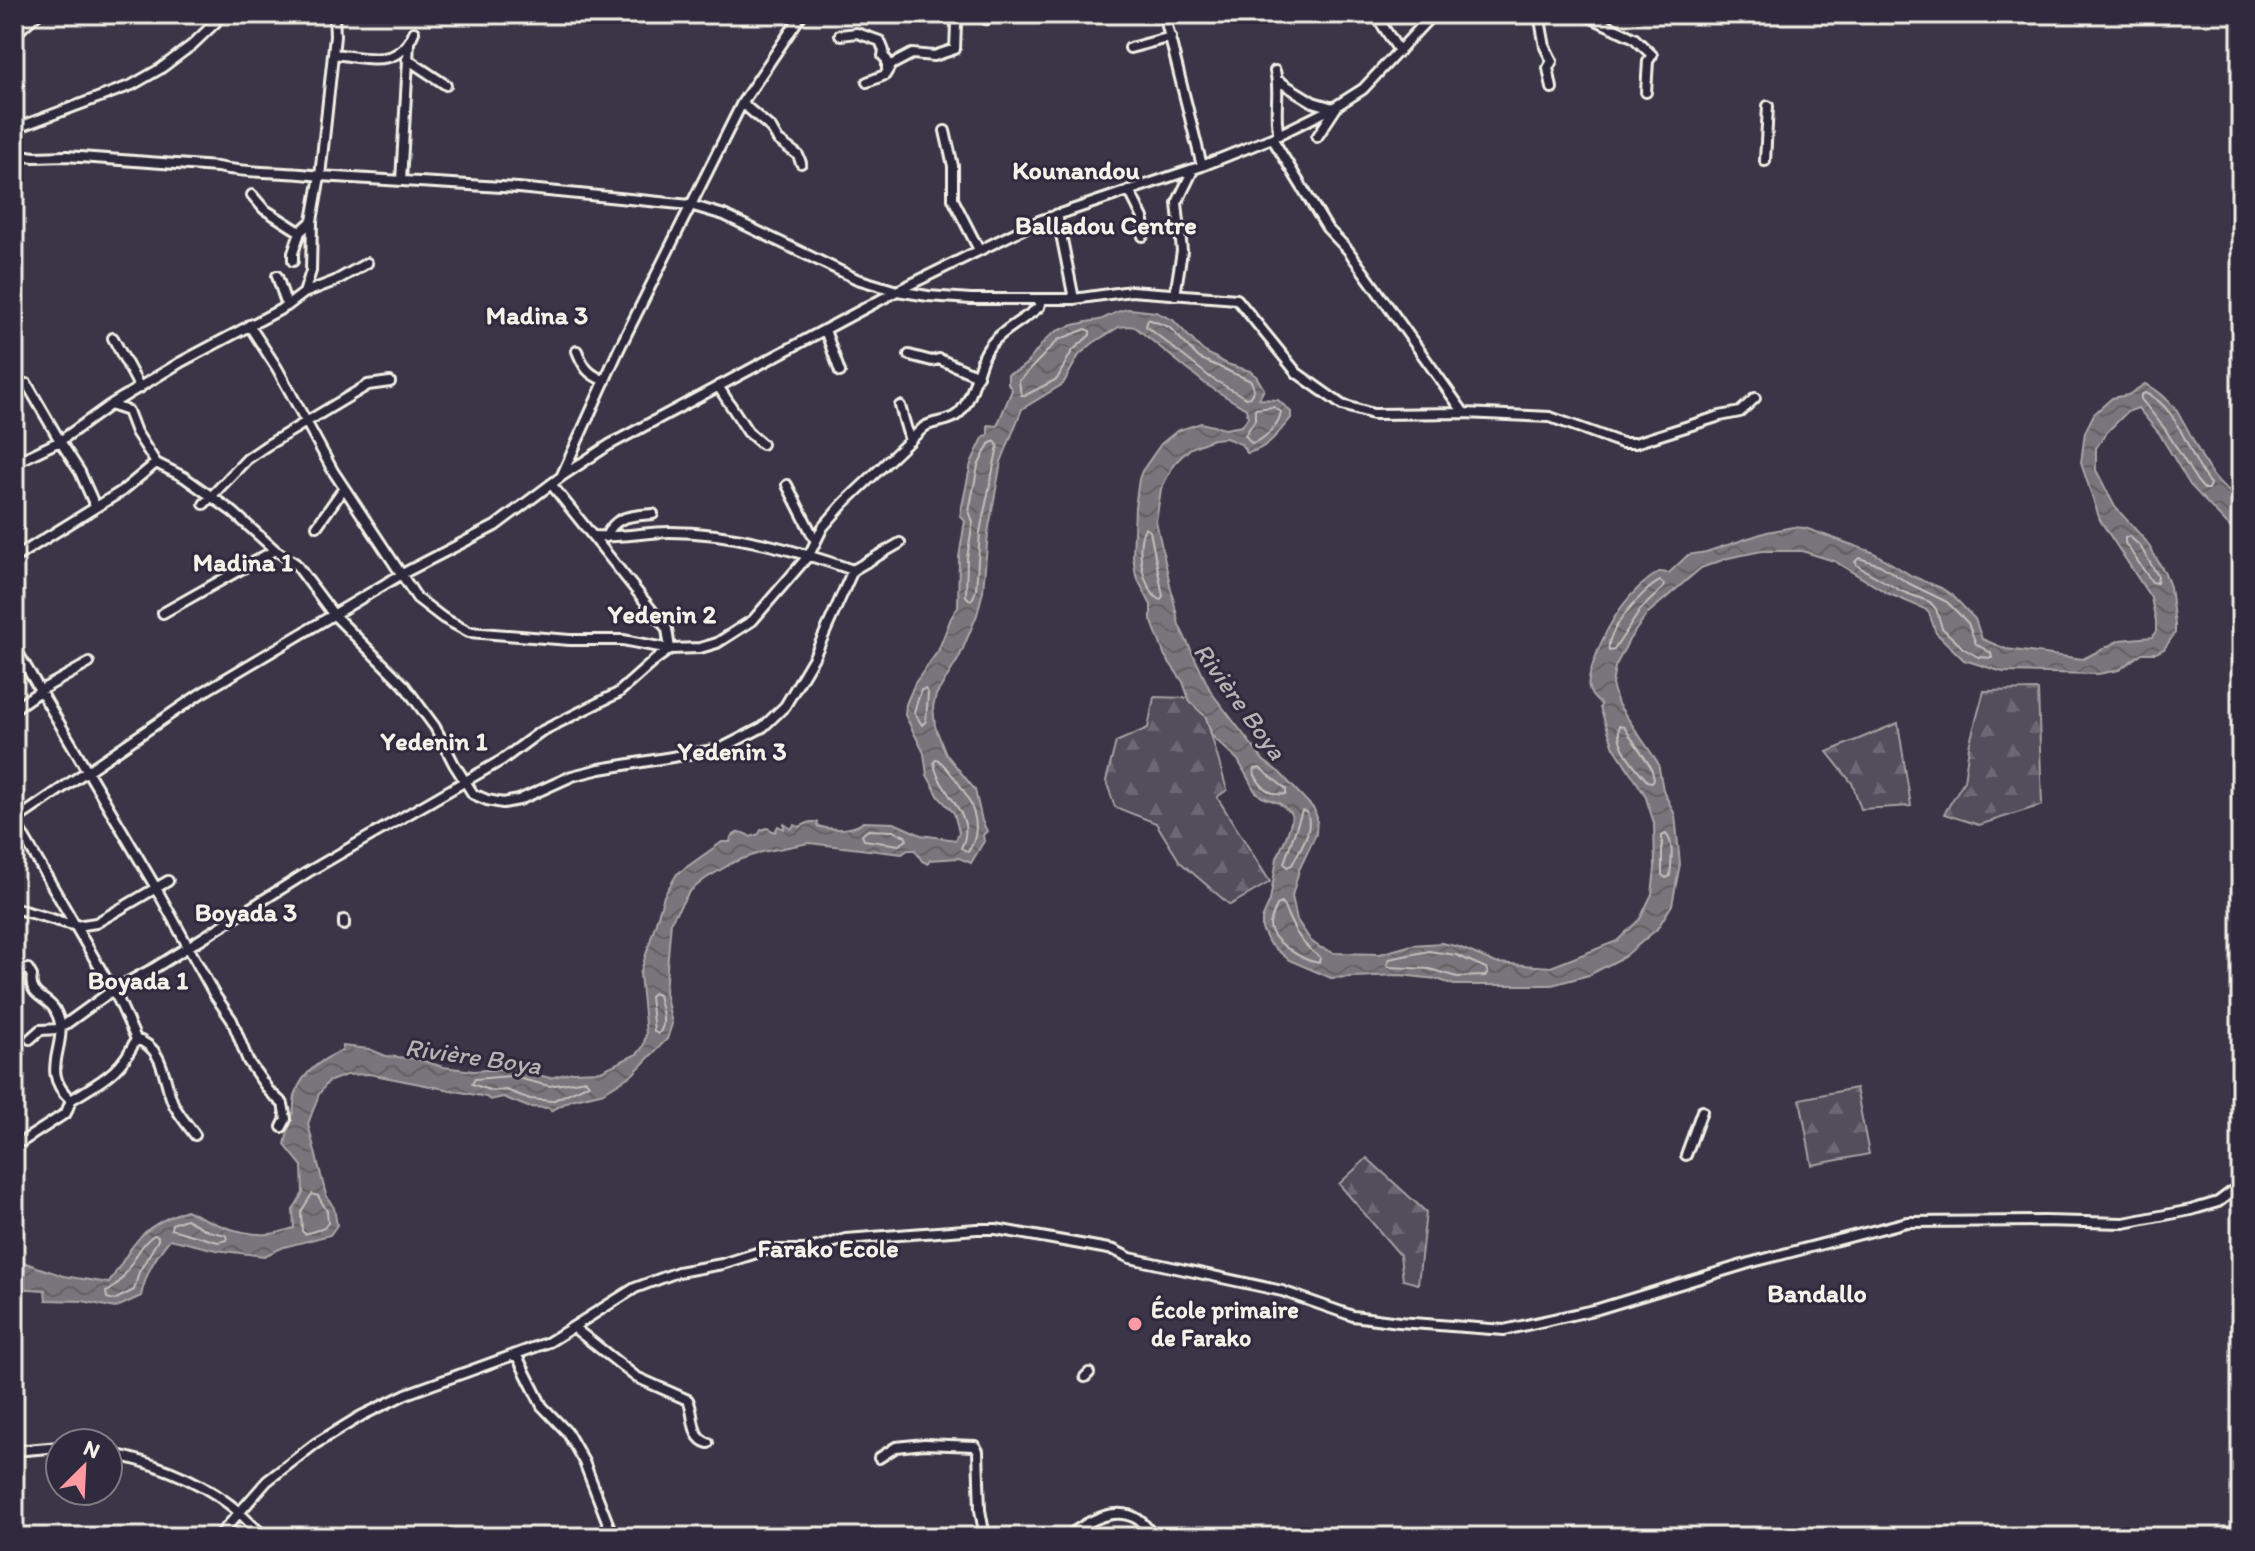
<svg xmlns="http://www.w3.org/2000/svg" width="2255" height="1551" font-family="Itim,sans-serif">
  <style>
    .forest { fill: url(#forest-firs); stroke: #a4a0a2; stroke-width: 2 }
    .water { fill: url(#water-waves); stroke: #aaa6a7; stroke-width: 2 }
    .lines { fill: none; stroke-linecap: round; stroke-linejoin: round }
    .shore { stroke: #c2bfbc; stroke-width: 2 }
    .minor-casing { stroke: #f4f1e8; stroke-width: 14 }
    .minor { stroke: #2f2a3d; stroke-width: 8 }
    .poi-dot { fill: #ff9aa2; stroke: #2f2a3d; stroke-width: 3 }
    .labels { text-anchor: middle; stroke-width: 6; stroke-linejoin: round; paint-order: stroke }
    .poi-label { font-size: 24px; font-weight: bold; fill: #f4f1e8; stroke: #2f2a3d; text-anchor: start }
    .neighbourhood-label { font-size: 26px; font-weight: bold; fill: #f4f1e8; stroke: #2f2a3d }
    .water-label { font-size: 26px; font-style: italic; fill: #b6b2b2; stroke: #2f2a3d }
  </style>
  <defs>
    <pattern id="forest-firs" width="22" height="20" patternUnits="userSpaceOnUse" patternTransform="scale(2)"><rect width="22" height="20" fill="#534e5c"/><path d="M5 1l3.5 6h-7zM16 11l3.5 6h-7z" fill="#6c6873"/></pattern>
    <pattern id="water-waves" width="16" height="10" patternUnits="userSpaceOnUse" patternTransform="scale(2)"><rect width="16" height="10" fill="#78747b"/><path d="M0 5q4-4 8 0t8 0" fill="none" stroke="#636063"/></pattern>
  </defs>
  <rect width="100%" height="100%" fill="#3b3647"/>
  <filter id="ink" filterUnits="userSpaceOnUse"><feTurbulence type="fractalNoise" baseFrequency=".0125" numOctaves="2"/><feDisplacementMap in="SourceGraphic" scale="16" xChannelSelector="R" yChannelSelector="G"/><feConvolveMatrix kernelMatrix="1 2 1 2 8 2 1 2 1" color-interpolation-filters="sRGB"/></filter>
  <g filter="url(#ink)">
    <!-- forest -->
    <path class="forest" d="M2038 690 2042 805 1979 825 1944 814 1964 781 1969 746 1984 691Z
      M1154 697 1188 698 1206 717 1227 790 1217 797 1270 882 1230 905 1180 862 1156 823 1115 807 1106 781 1116 742 1148 728Z
      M1898 723 1911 806 1861 809 1852 783 1827 752Z
      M1856 1088 1869 1154 1812 1165 1800 1099Z
      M1367 1158 1426 1212 1418 1284 1403 1280 1400 1255 1339 1184Z"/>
    <!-- water -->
    <path class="water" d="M1129 309 1156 312 1173 320 1203 351 1227 364 1250 371 1256 376 1264 389 1259 399 1278 400 1291 412V418C1278 433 1268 449 1247 453L1241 444 1226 438 1213 439 1191 448 1182 456 1174 464 1161 489 1156 521 1179 625 1211 692 1264 761 1280 773 1314 809 1317 818 1316 834 1299 870 1292 896 1297 920 1311 941 1319 947 1334 953 1380 954 1412 945 1442 943 1459 947 1496 963 1551 967 1617 941 1640 919 1652 894 1655 868 1654 823 1645 795 1614 747 1600 708 1601 704C1583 692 1588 679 1594 661 1607 624 1626 592 1659 572L1669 573 1688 555 1706 552 1767 532 1793 527 1805 528 1872 552 1912 576 1941 588 1953 596 1975 619 1982 639 2006 649 2083 659 2120 640 2152 637 2156 631V621L2151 598 2100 520 2081 463 2085 432 2094 414 2112 398 2128 395 2145 384C2182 401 2189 438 2209 470 2217 483 2229 492 2241 501V539L2190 485 2159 433 2138 408 2127 412 2107 432 2096 448V470L2115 507 2146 541 2165 573 2170 587 2175 625V633L2164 649 2156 653H2142L2119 670 2098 674 2003 672 1964 660 1936 633 1929 613 1925 609 1887 593 1834 561 1802 551H1762L1728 558 1701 568 1647 614 1629 640 1615 667 1612 685 1618 704 1658 763 1663 790 1675 815 1680 864 1672 905 1657 929 1624 957 1589 975 1552 985H1454L1437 979 1400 975 1331 978 1289 960 1269 943 1262 929V919L1270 901 1277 858 1287 835 1292 819 1291 813 1279 803 1262 797 1255 791 1238 760 1212 736 1206 717 1190 702 1183 682 1165 656 1151 619V605L1136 576 1133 556 1135 507 1139 479 1142 471 1161 444 1177 431 1201 423 1225 429 1242 426 1248 417 1246 409 1207 385 1135 327 1128 326 1119 327 1093 343 1079 355 1063 384 1022 409 1001 462 988 533 983 591 977 615 959 658 936 695 933 707 935 726 946 754 975 790 982 821 987 831 983 835 984 841 971 863 959 858 930 860 928 864 922 861 915 850H908L902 854 809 843 762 852 734 862 705 879 689 892 671 921 665 992 672 1024 667 1039 633 1074 604 1092 571 1100 551 1111 549 1108 528 1107 503 1097 490 1100 486 1097 369 1074 346 1075 328 1082 319 1094 308 1124 326 1195 334 1208 337 1225 330 1235 284 1247 264 1256 216 1250 170 1239C155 1257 146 1273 141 1296L115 1308 83 1301 46 1300 45 1290 14 1288V1259L63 1276 109 1283C136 1241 137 1229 186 1210 210 1222 240 1236 268 1234 276 1234 286 1230 294 1228L293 1210 303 1193 302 1166 285 1145C287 1133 290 1124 293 1113 295 1106 293 1099 296 1093 302 1073 323 1058 342 1051L343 1046 369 1049 386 1056 417 1059 443 1067 474 1071 511 1068 550 1078 573 1072 601 1071 637 1054 643 1047 646 1034 640 974 664 896 677 874 722 842H730L731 837C739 830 743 832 751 837L759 834 761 830 767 828 775 832 778 826 784 829V824L791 829 794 825 799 827 810 822H818L817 826C830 830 854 831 863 822L894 823 921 835 956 840 959 832 954 813 939 797 927 775 924 753 905 715 906 704 915 683 938 651 951 618 958 607 959 557 965 521 960 516 971 463 984 436 988 435V425L997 426 1012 390 1008 383V374C1030 370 1037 343 1055 332 1069 325 1084 322 1099 320 1109 317 1117 310 1129 309Z"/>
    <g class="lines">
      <!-- shore -->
      <path class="shore" d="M1148 319 1169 327 1199 358 1251 381 1254 389 1250 397 1246 398 1211 378 1146 326Z
        M1086 329 1090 331V335L1072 351 1057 379 1026 395H1021L1019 381 1058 340Z
        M2145 393C2181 408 2187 456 2210 484L2208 489H2204L2197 481 2165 429 2141 399V395Z
        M1274 407 1281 412C1279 425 1264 441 1251 443L1245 435 1255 420V409Z
        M995 441 998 446 980 532 976 590 973 598 970 600 966 596 967 558 973 522 969 511 978 466 989 444Z
        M1145 528 1150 531 1163 596 1160 600C1142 590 1135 545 1145 528Z
        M2129 536 2140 546 2158 576 2157 583 2152 582 2125 543V538Z
        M1859 558 1880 565 1908 583 1947 602 1968 623 1976 644 1991 653 1992 658 1978 657 1963 648 1942 628 1936 609 1930 602 1901 591 1859 567 1855 562Z
        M1660 581 1664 584 1663 588 1641 609 1614 650 1609 651C1605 632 1643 589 1660 581Z
        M921 690 925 689 928 693 926 721 922 725 914 712Z
        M1619 726 1624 727 1651 767 1654 779 1652 782 1647 781C1635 766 1616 747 1619 726Z
        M937 759C944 763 948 771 954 777 971 799 985 828 968 852L961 848C979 813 938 795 934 762Z
        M1255 769 1260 768 1286 789V794C1270 797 1260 786 1254 773Z
        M1302 811 1307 812C1314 831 1300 848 1292 865L1287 867 1284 863Z
        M868 830 893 831 905 836 907 840 899 845 864 840 862 835Z
        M1666 834C1675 844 1671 863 1670 876L1666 878 1662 875V836Z
        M1282 903C1292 924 1298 943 1320 957L1319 963C1304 961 1269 941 1270 924 1271 918 1275 911 1277 905Z
        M1429 951 1456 955 1486 968 1488 973 1485 976 1457 977 1429 969 1390 967 1387 965 1389 959Z
        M653 993 658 995C661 1008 668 1025 658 1034L654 1031 650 997Z
        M510 1076 549 1086 586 1080 589 1084 552 1101 530 1099 506 1090 492 1091 472 1084 475 1079Z
        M312 1194 318 1196 327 1211 328 1223 324 1228 305 1234 302 1231 301 1212Z
        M186 1219 208 1231 226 1235 227 1240 218 1242 171 1229 172 1224Z
        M154 1235 158 1236V1240L139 1272 134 1290 114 1300 107 1298 106 1292C128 1283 133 1249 154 1235Z"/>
      <!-- minor casing -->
      <g class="minor-casing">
        <path id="minor" d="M976 14 986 19 991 14
          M1164 14 1202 166
          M1539 14 1545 47 1552 61 1548 68 1552 88
          M1583 14 1630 36
          M1377 17 1399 51
          M14 35 37 14
          M840 35 857 33 880 41 884 51 883 56 887 60V69
          M1634 38 1652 55 1648 61 1646 92
          M1130 48 1171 37
          M333 54C365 57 399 70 414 32
          M407 59 446 85
          M1275 71C1281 92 1273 114 1279 135
          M1277 80 1313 102 1333 108
          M867 82 885 75 891 65 912 54 934 56 955 49 956 25 962 14
          M742 103 771 128 778 140 798 155 801 163
          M14 129 132 85 160 69 192 45 215 23 220 14
          M945 131 953 166V199L979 250
          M1317 137 1338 105
          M1272 138 1327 228 1348 250 1464 413
          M14 154 34 157 66 156 217 167C251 174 286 171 320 176L518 188 690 205 724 215 857 279 897 291 928 296 971 299H1074L1131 291 1237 299 1297 373 1342 405 1373 414 1464 413 1550 417 1622 443H1635L1720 416 1740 412 1755 398
          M1765 161 1768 106
          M401 181 409 43
          M1129 190 1143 218V236
          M252 195 264 209 300 232 312 221
          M1057 214 1074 299
          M293 261V253L300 232
          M277 276 287 306
          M304 293 311 271 312 221 320 176 335 36 334 14
          M1175 295 1182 251 1177 203 1193 170
          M249 325 277 368 333 471 417 598 443 618 469 632 570 640H623L670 649 700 648 717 643 753 620 809 555 823 527 844 503 924 427C935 420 948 423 958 414 978 394 975 360 994 341 1005 329 1026 318 1039 307L1041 300
          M825 330 840 372
          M113 338 140 388
          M577 351C584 368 588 374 605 381
          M909 355 932 361 939 359 978 376
          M27 384 60 441 110 405 128 411 136 432 156 463
          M718 386 748 432 762 444
          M110 405 181 362 287 306 304 293 335 281 367 263
          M900 406 910 441
          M14 463 60 441 80 472 95 506
          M562 475 619 349 742 103 802 14
          M787 485 815 540
          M204 504 247 459 266 446 368 385 390 382
          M317 526 344 488
          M606 537C615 515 631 516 653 514
          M14 558 122 491 156 463 184 477 233 512 275 550 295 563 333 614 404 685 435 727 454 764 473 794 487 800 503 803 519 800 572 776 600 769 720 749 763 727 785 706 814 657 853 570C795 550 732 532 670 532 645 532 620 538 595 536
          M853 570 900 543
          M163 613 275 550
          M14 646 156 888 214 994 232 1020 248 1061 269 1091 283 1104 286 1119 282 1127
          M14 709 41 690 89 663
          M14 820 119 1001 136 1039C121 1073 101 1081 71 1100
          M14 821 200 694 402 574 495 526 562 476 609 445 897 291 1039 221 1202 166 1272 138 1333 108 1363 89 1433 14
          M14 908 76 926 96 923 168 881
          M344 925V920
          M30 1039 40 1030 59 1029 113 990 156 967 308 872 502 760 540 732 618 693 655 660 670 649 667 629 551 484
          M136 1039C165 1048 163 1080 173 1103 178 1114 188 1125 195 1135
          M23 1141 66 1113 71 1100C35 1068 74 1043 55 1010 48 997 28 997 32 976L28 969
          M1686 1155 1702 1111
          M573 1327 636 1377 688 1400C695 1414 690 1438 708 1443
          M517 1356 542 1406 567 1432 584 1462 609 1526 617 1537
          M1085 1377 1089 1373
          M14 1451 60 1447
          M108 1453C148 1461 196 1478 229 1504 243 1514 252 1528 267 1537
          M879 1458 896 1447 924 1444 975 1446 978 1451 980 1510 985 1537
          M218 1537 267 1481 315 1444 361 1416 406 1394 549 1342 635 1288 678 1272 722 1264 766 1250H806L846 1239 977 1229H996L1114 1250 1130 1258 1282 1291 1353 1316 1399 1322 1504 1330 1598 1309 1749 1263 1907 1222 2044 1221 2124 1223 2191 1210 2218 1202 2241 1185
          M1067 1537C1095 1515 1132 1498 1153 1537"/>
      </g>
      <!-- minor -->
      <use href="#minor" class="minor"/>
    </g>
  </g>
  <!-- markers -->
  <circle class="poi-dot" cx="1135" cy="1324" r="8"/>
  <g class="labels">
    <!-- poi labels -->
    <g class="poi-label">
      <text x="1151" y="1318">École primaire<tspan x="1151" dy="28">de Farako</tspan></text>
    </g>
    <!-- neighbourhood labels -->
    <g class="neighbourhood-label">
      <text x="1076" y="179">Kounandou</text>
      <text x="1106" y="234">Balladou Centre</text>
      <text x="537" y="324">Madina 3</text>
      <text x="243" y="571">Madina 1</text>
      <text x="662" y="623">Yedenin 2</text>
      <text x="434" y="750">Yedenin 1</text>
      <text x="732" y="760">Yedenin 3</text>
      <text x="246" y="921">Boyada 3</text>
      <text x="138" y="989">Boyada 1</text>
      <text x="828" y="1257">Farako Ecole</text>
      <text x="1817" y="1302">Bandallo</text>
    </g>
    <!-- water labels -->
    <g class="water-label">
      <text transform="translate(1240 701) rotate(54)" y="9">Rivière Boya</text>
      <text transform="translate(473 1056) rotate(8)" y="9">Rivière Boya</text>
    </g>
  </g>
  <!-- margin -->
  <rect width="2255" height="1551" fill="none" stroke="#2f2a3d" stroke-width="48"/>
  <rect x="24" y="24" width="2207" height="1503" fill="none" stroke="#f4f1e8" stroke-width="3" filter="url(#ink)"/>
  <!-- north arrow -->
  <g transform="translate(84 1467) rotate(24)"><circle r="38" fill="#2f2a3d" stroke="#7e7a81" stroke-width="2"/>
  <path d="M0-6L14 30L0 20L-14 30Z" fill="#ff9aa2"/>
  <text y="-12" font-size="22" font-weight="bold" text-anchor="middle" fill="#f4f1e8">N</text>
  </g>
</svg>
